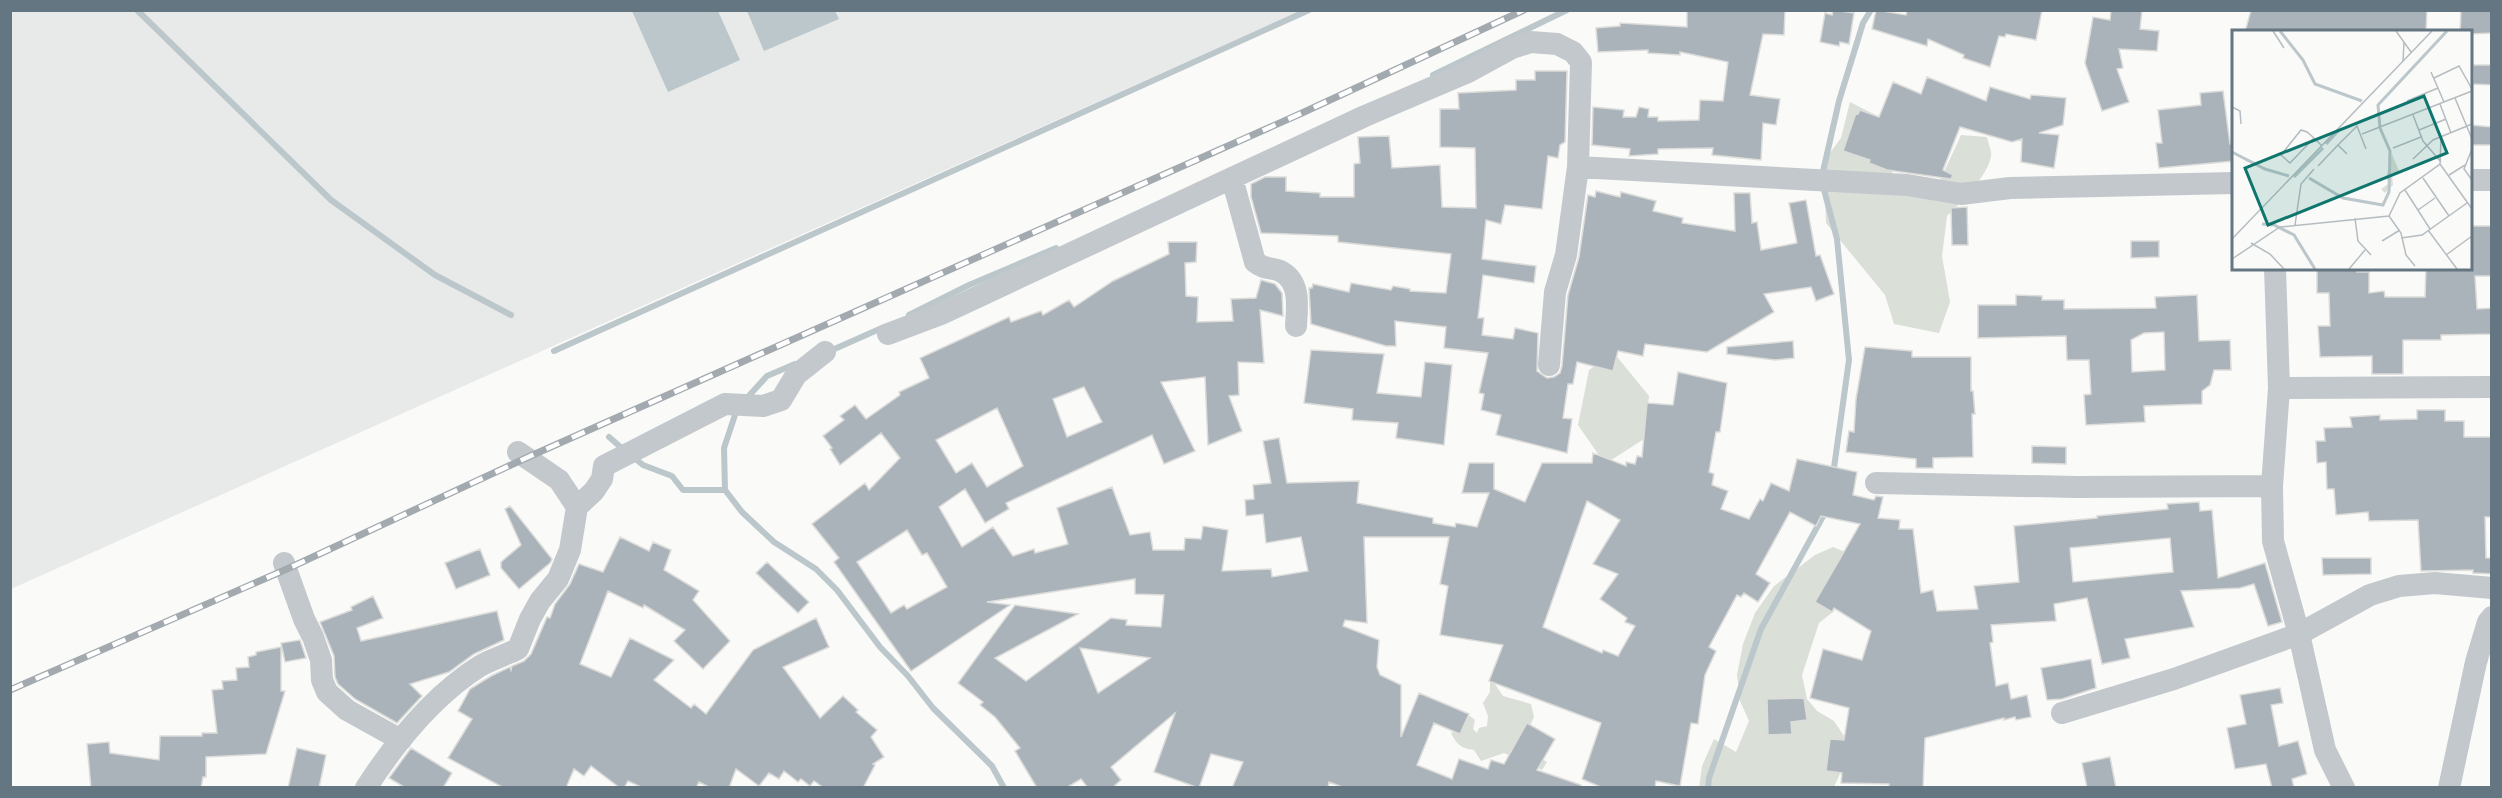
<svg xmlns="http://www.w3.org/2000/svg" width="2502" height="798" font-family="'Titillium Web',sans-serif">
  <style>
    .built { fill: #e8e9e9 }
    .green { fill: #dadfd7 }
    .water { fill: #bbc7cb }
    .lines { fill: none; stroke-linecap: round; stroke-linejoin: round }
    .stream { stroke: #bbc7cb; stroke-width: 6 }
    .building { fill: #aab3b9; stroke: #dcdcda; stroke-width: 1.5; fill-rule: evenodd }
    .minor { stroke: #c3c8cc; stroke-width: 22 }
    .rail-casing { stroke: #a2aab0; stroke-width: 7 }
    .rail { stroke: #fff; stroke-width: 4.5; stroke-dasharray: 14; stroke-linecap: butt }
    .inset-river { fill: none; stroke: #bbc7cb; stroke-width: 3 }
    .inset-road { fill: none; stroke: #b5bdc2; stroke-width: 1.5 }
    .view { fill: #0f766e; fill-opacity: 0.15; stroke: #0f766e; stroke-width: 3 }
    .inset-edge { fill: none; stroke: #657683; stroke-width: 3 }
  </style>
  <rect width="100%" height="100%" fill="#fafaf8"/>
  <!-- built -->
  <path class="built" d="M11 10 1300 11 11 589Z"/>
  <!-- green -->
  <path class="green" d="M1850 102 1889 122 1907 138 1891 176 1938 185 1961 135 1987 137C1988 143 1992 151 1991 156 1989 174 1960 204 1947 216L1942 256 1950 302 1939 333 1894 324 1885 295 1826 223 1824 161 1841 138Z
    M1614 353 1649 396 1644 439 1605 464 1578 425 1589 370Z
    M1833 547 1850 554 1834 611 1819 623 1802 675 1807 699 1817 711 1834 721 1846 739 1842 769 1834 787 1699 788 1702 766 1714 739 1736 752 1749 721 1740 701 1737 675 1743 644 1755 613 1774 586 1815 555Z
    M1490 677 1503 696 1531 704 1534 717 1527 732 1532 753 1547 762 1542 770 1504 753 1481 761 1474 750C1461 748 1457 745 1451 733L1461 728 1465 718 1470 716 1475 720 1473 729 1477 733 1479 728 1487 726 1488 716 1483 703 1490 692Z"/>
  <!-- water -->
  <path class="water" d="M632 11H718L740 60 668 92Z
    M747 11H835L839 19 764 51Z"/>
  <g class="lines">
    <!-- stream -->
    <path class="stream" d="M137 10 331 200 435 275 511 315
      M1433 75 1567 10
      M1822 176 1839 101 1863 23 1871 10
      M1823 186 1837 239 1849 360 1833 475
      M909 315 969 285 1056 248
      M554 351 1309 10
      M830 351 884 327
      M746 399 767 376 795 364
      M737 409 724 448 725 490 742 512 774 542 816 569 837 590 880 647 908 676 933 708 992 766 1004 788
      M609 437 624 450
      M632 456 643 465 672 476 683 490H725
      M1708 788 1709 778 1761 629 1826 511"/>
  </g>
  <!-- building -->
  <path class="building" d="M1687 10 1785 11 1784 35 1763 34 1750 95 1780 99 1776 125 1763 123 1761 160 1712 155 1713 148 1658 149V154L1629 156 1630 149 1592 145 1593 107 1624 110 1623 117H1636L1639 107 1649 109 1648 117H1658V121L1699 120 1700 100 1723 101 1728 62 1680 52V55L1648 53V50L1598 52 1596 28 1620 26V23L1687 27Z
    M1833 10 1854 13 1849 44 1840 42 1839 46 1820 42 1825 13 1832 15Z
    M1876 10 1906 15 1907 10H2042L2036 40 2006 34 2005 37 1999 36 1990 67 1963 58 1964 55 1928 39 1927 46 1872 29Z
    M2111 10H2142L2140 29 2159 31 2157 51 2119 49 2123 68 2117 69 2129 102 2102 111 2085 63 2093 17 2110 20Z
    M2251 10H2427L2426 32H2245Z
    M2461 10H2492V33L2470 34V32H2460Z
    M2473 65H2492V85L2473 84Z
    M1535 71H1567L1565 142 1560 145 1558 158 1548 156 1542 209 1505 205 1501 224 1486 220 1482 259 1536 266 1534 283 1483 275 1478 318H1484L1482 335 1513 339 1515 328 1538 333 1537 371 1547 378 1554 377 1560 373 1562 366 1568 295 1579 257 1588 195 1595 197 1596 191 1620 197 1621 192 1656 201 1653 211 1683 218 1682 223 1735 231 1734 193H1750L1752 223 1757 222 1761 250 1797 243 1789 203 1806 200 1816 256 1820 255 1834 294 1816 301 1811 287 1764 294 1774 312 1707 352 1645 344 1643 356 1618 351 1613 371 1577 362 1573 384H1568L1563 418 1572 419 1567 453 1496 435 1501 415 1481 410 1484 394 1479 393 1488 353 1444 348 1446 327 1395 321 1396 346H1386L1311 324 1309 288H1312L1313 284 1349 292 1351 283 1391 290 1393 286 1410 289V291L1446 293 1451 254 1338 242V236L1261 233 1251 197V184L1265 177H1286V191L1320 193V197H1354V164L1360 163 1358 137 1389 136 1392 168 1440 165 1442 207 1476 208 1475 148 1440 147V109H1459L1458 93 1516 90V80H1535Z
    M1927 77 1986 101 1990 87 2030 99 2031 95 2066 98 2063 125 2039 133 2059 135 2054 168 2021 162 2022 139 2012 142 1960 127 1943 170 1953 175 1951 179 1887 170 1869 163 1870 160 1843 151 1856 113 1858 114 1860 110 1879 117 1893 82 1921 94Z
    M2223 91 2230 144H2234V161L2159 168 2156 143H2162L2158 110 2201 105 2200 93Z
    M2470 125 2492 127V145H2470Z
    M1967 207 1968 245H1952L1951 208Z
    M2470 226H2492V276H2475L2477 309 2492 308V334L2441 335V340H2403V374H2372V356L2320 357 2318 326H2330L2329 293H2317V268H2357V272H2369V293L2384 291 2385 297H2425L2426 268H2470Z
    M2131 241H2159V257L2131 258Z
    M1168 242H1197L1196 262 1185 263 1186 296 1198 297 1197 322 1233 321 1231 299 1256 298 1261 280 1275 284 1282 293 1283 316 1260 310 1264 363 1238 362 1239 395 1229 396 1242 431 1208 445 1205 377 1161 382 1195 451 1164 464 1152 435 1006 503 1009 509 985 523 965 489 939 507 962 547 993 527 1013 556 1034 549 1035 553 1068 544 1057 508 1112 487 1130 535 1150 532 1153 550H1184L1185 538 1201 539 1203 526 1228 530 1222 571 1271 569 1272 577 1308 571 1301 537 1266 543 1263 514 1246 516 1245 500 1254 499 1253 485 1271 483 1263 441 1279 438 1287 483 1359 481 1357 503 1433 518V523L1455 527 1456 523 1477 527 1489 493H1462L1469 463H1494V489L1525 502 1542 463H1592L1593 453 1626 466V462L1635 464 1637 456 1642 457 1647 403 1673 405 1678 372 1727 383 1720 432H1716L1709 472 1714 474 1712 485 1728 491 1721 509 1749 519 1760 499 1763 501 1771 483 1789 491 1797 459 1857 472 1853 495 1874 500 1876 496 1883 497 1878 518 1900 520 1899 529H1913L1921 593 1933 590 1937 611 1978 609 1974 586 2019 582 2014 526 2097 518V516L2168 509 2167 504 2199 502 2200 511 2212 510 2218 578 2265 563 2282 622 2268 626 2254 584 2240 588 2181 591 2194 627 2125 639 2130 658 2102 664 2087 598 2054 604 2056 621 1991 625 1993 642 1990 643 1996 686 2008 683 2011 699 2027 695 2031 717 2016 720 2015 717 2004 720V718L1925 738 1923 788H1889V784L1841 783 1842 773 1826 771 1830 739 1844 740 1849 708 1810 698 1823 649 1862 660 1871 631 1834 608 1832 612 1815 602 1860 524 1821 516 1816 526 1790 512 1756 574 1770 583 1758 602 1744 593 1741 597 1737 595 1709 647 1716 651 1705 675 1698 724 1691 723 1680 786 1656 781 1655 788H1603L1582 779 1601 723 1489 681 1503 645 1440 635 1448 586 1440 584 1449 537H1364L1367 623 1345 620 1343 626 1379 640 1377 667 1380 675 1401 685V737L1419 693 1469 714 1460 734 1434 723 1417 765 1452 779 1459 759 1488 769 1491 760 1504 764 1527 723 1555 739 1537 770 1581 785 1580 788H1345L1329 782 1328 788H1232L1243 762 1211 754 1199 788 1154 772 1175 713 1111 767 1121 780 1112 788H1088L1081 779 1066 788H1037L1015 751 1020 748 995 717 980 705 983 702 958 683 1015 605 1078 614 995 658 1026 681 1111 618 1127 620 1126 625 1161 627 1164 595 1135 594V579L987 602 1010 605 911 671 834 562 839 558 812 524 865 483 869 490 900 458 881 433 840 465 830 449 832 448 823 436 844 420 840 416 855 405 866 419 900 395 899 392 929 378 920 358 1009 317 1011 322 1041 311 1043 315 1069 300 1074 307 1113 281 1169 254ZM1084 387 1102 422 1067 437 1053 399ZM997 408 1023 466 987 487 972 463 956 473 936 440ZM1587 501 1620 520 1593 564 1618 574 1600 599 1627 618 1625 622 1635 626 1618 656 1603 650 1602 653 1543 627ZM907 530 922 555 927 553 947 587 907 609 904 605 891 613 857 562ZM2170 538 2173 572 2073 582 2070 548ZM1080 648 1150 658 1098 693Z
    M2016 295 2042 296V300H2064V309L2156 308 2155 297 2197 295 2199 341 2230 340 2231 370H2214L2210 385 2202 391V404L2144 406 2145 422 2086 425 2084 395 2091 394 2089 360H2067L2066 336 1978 338V305H2016ZM2164 332 2165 370 2132 372 2131 340 2144 333Z
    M1793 341 1794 358 1775 360 1727 354V347Z
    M1865 347 1912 351V357H1971V391H1973L1975 414H1972L1973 457 1933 458V468H1916V459L1846 452 1849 431 1854 432 1856 399Z
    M1311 350 1384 354 1377 393 1421 397 1425 362 1452 365 1444 445 1396 438 1398 423 1352 420 1353 409 1304 403Z
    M2417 410H2445V421H2464V437H2492V517H2485L2486 558H2492V574L2473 573V570L2421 571 2418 520 2369 521 2368 512 2336 515 2334 489H2327L2326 462 2317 463 2316 441H2325L2324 428 2352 427 2350 417 2380 415V420L2417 419Z
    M2032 446 2066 447V464L2032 463Z
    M510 506 552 559 550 563 519 589 501 568V562L521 545 505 509Z
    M620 537 649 551 653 542 671 550 664 570 699 591 693 600 730 641 703 669 674 641 685 630 644 605 643 608 608 591 580 664 611 677 630 638 674 660 654 680 691 708 694 704 706 714 753 650 816 618 829 647 783 667 820 718 843 696 858 710 856 712 877 730 871 737 884 757 873 764 875 765 863 788H824L814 781 810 786 801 779 798 782 784 771 779 779 769 773 759 786 736 769 729 788H711L699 782 696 788H643L628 781 624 788H620L591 766 584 776 574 769 566 788H504L448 758 472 719 458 711 470 689 491 676 510 667 511 670 512 666 524 661 531 654 547 617 550 618 555 604 570 584 579 564 603 572Z
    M480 549 490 575 456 589 445 563Z
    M2322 558H2371V574L2323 575Z
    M767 562 809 602 798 613 756 573Z
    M373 596 383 618 357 628 361 641 497 611 504 640 474 654 449 672 410 684 422 696 397 723 355 699 338 684 335 677 334 656 320 622 352 610 351 607Z
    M300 640 306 658 285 662 281 643Z
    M281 647V691H285L266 754 206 757V777H203L201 788H91L87 744 109 742 110 753 159 760 160 736H202V733H217L212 690 223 689 222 681 237 680 236 668 249 667 248 657 256 655V652Z
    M2091 659 2096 688 2062 699 2047 700 2041 668Z
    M2280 688 2283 703 2271 705 2279 746 2298 741 2307 774 2292 779 2294 788H2272L2266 764 2235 769 2227 728 2246 724 2240 695Z
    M1804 698 1807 720 1791 722 1792 734 1768 735 1767 699Z
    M297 748 326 755 319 788H288Z
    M411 748 452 773 443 788 404 787 389 778Z
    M2110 757 2116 788H2087L2082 763Z"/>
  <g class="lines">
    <!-- minor -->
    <path class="minor" d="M1578 167 1907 185 1961 194 2010 188 2234 183
      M2470 180H2492
      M2275 268 2279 388 2272 486 2273 541 2299 634 2325 750 2344 788
      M1296 326C1297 307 1301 283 1282 272 1272 266 1268 272 1255 262L1232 178 1365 116 1466 73 1512 48 1531 42 1557 44 1573 52 1581 62 1578 167 1566 255 1555 292 1549 365
      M888 334 941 314 1232 178
      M2279 388 2492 387
      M518 452 559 480 577 507
      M1876 483 2077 487 2272 486
      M284 563 304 619 313 637 321 660 322 680 327 692 347 710 401 740
      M2062 713 2174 679 2299 634 2370 595 2399 586 2435 583 2492 588
      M366 788C395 743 434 695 480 666 492 659 506 655 518 649L530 619 540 601 558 579 570 550 577 507 594 491 602 479 604 466 725 404 763 406 781 400 796 375 825 352
      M2449 788 2476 662 2488 622 2492 617"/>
    <!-- rail casing -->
    <g class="rail-casing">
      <path id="rail" d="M10 690 287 569 526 458 1302 113 1524 10"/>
    </g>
    <!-- rail -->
    <use href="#rail" class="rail"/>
  </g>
  <!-- overview -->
  <g transform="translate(2232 30)">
    <rect width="240" height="240" fill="#fafaf8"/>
    <path d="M160 124 167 141 160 145 161 155 153 163 149 159 158 153 154 148Z" fill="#dadfd7"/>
    <path class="inset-river" d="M48 1 71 30 83 54 130 71M94 114 107 100M0 122 33 139 57 146M62 147 91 118M77 148 111 168 151 175 157 162 158 121 148 98 146 75 215 1M30 194 42 195 62 205 83 239"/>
    <path class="inset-road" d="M41 1 52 18M164 1 179 22M171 31 172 12M199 42 212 72M202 48 227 36 240 59M223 68 240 109M175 71 206 58M208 74 219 103M0 77 8 81 9 94M181 85 191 111 209 132M187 100 214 89M130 104 240 61M82 108 58 133 49 125 69 100 75 102 82 108 90 116M161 118 189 107M240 119 232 139 240 150M115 124 106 115 125 96 134 119M181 129 201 110 240 94M208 134 240 179M86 136 106 115M217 145 233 135M191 148 217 186M173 160 198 199M186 180 203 168M157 186 169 203 174 225 183 236M123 188 126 211 139 225M63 195 69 154 82 139M196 200 225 239M169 208 190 205 235 173M0 209 200 1M150 211 168 200M19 213 38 224 52 239M214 225 240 206M0 229 48 197 157 186 168 163 208 134 209 108M117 239 133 220"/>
    <path class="view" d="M192 66 215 123 36 195 13 138Z"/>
    <rect width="240" height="240" class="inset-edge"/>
  </g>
  <!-- border -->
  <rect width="2502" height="798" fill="none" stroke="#657683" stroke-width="24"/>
</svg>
